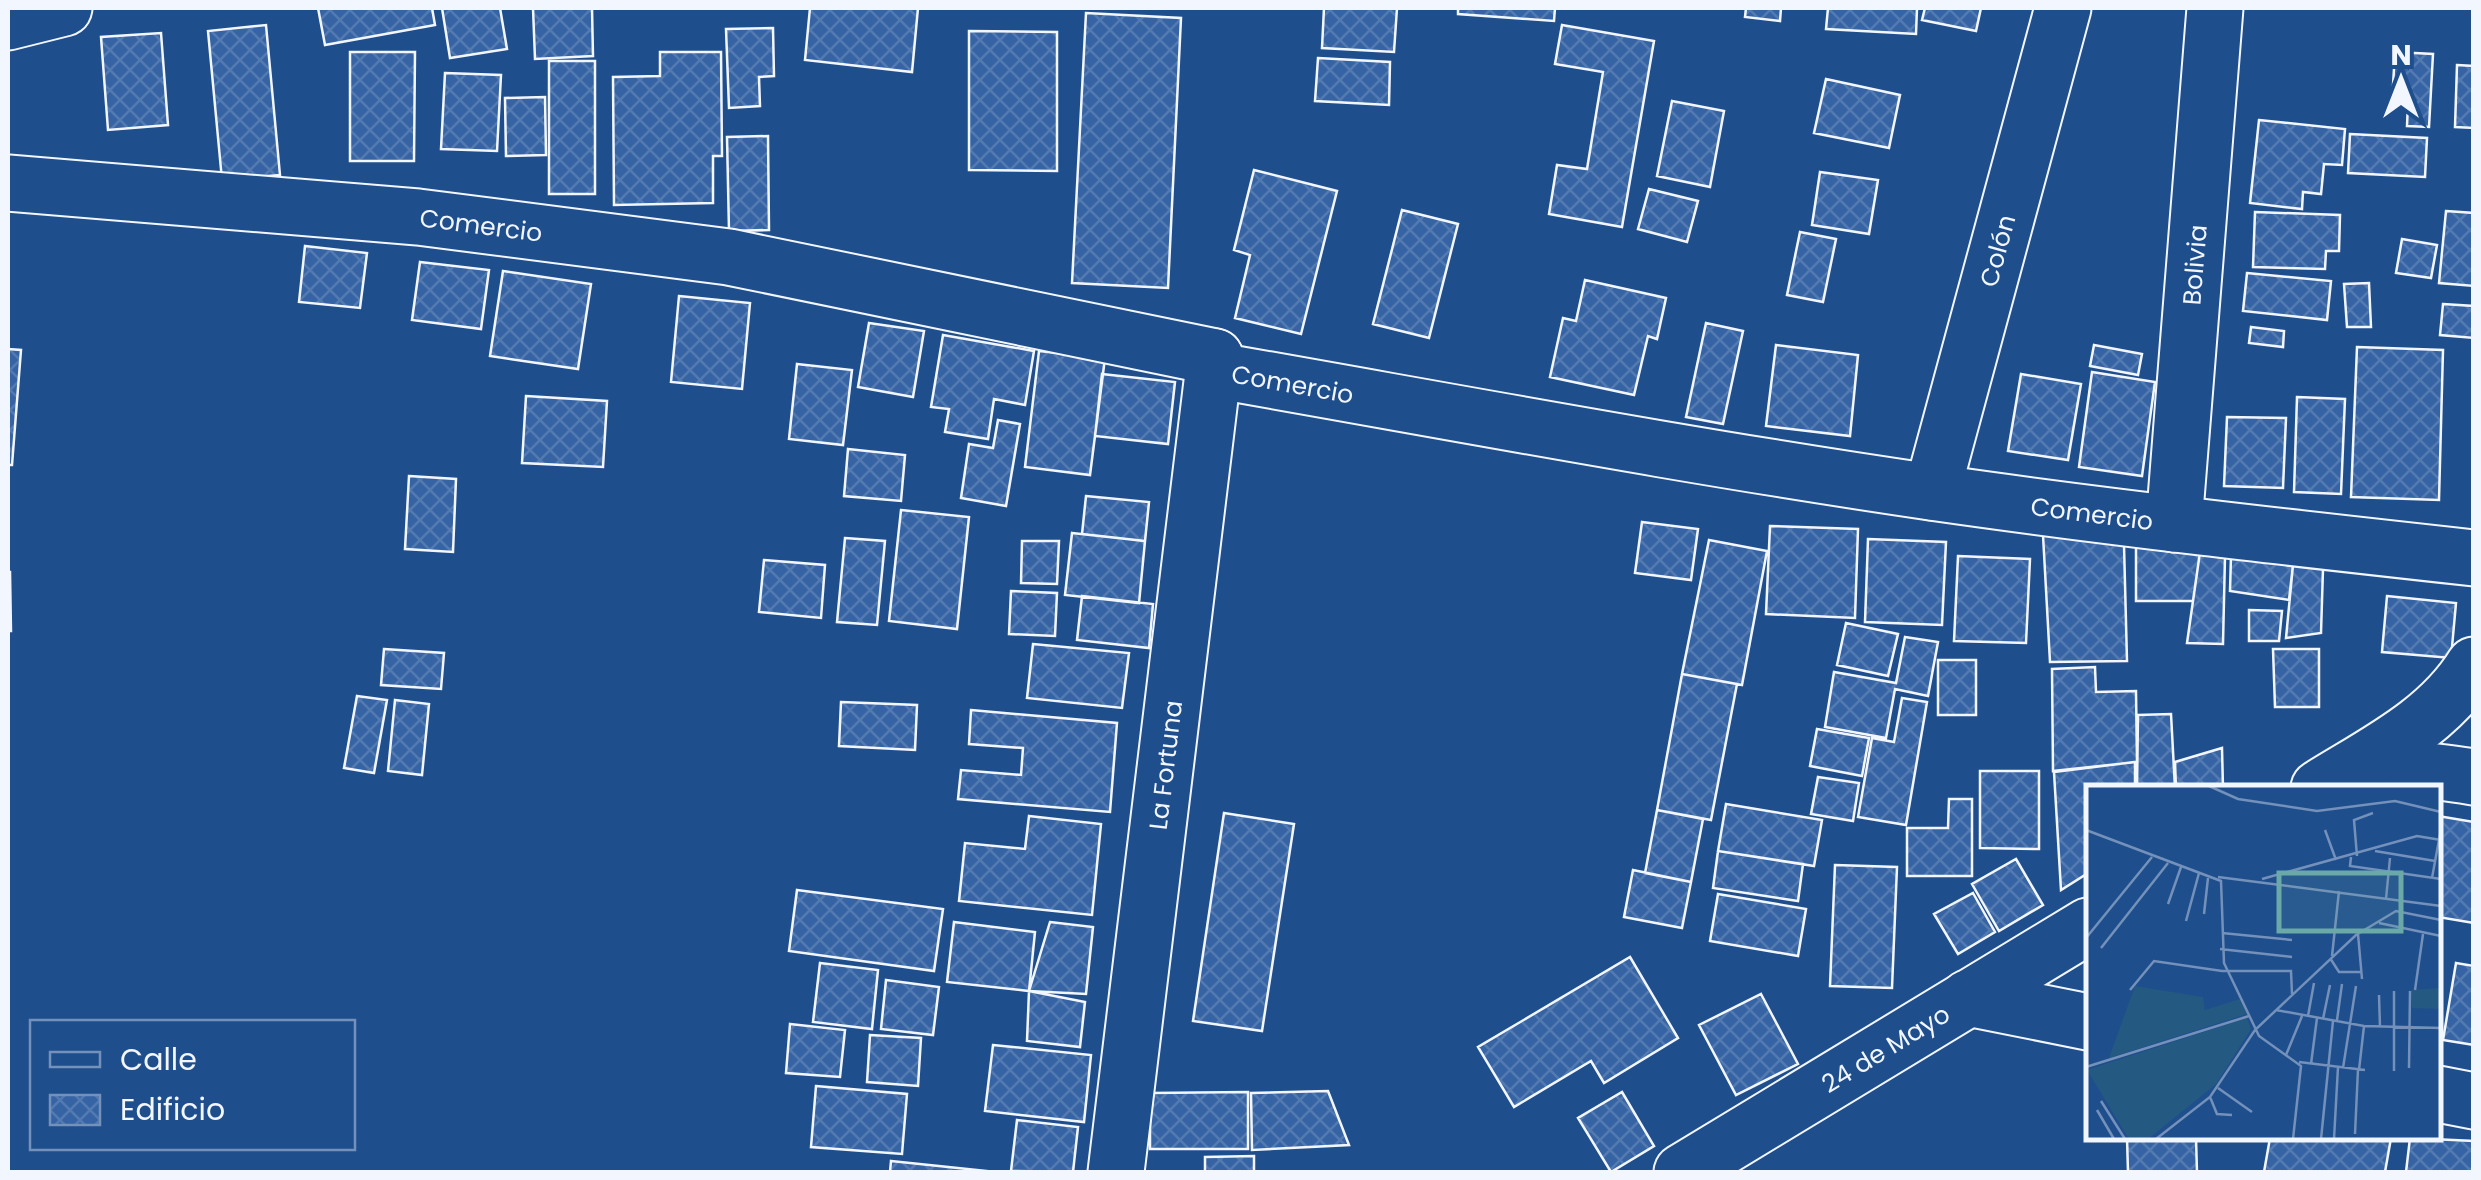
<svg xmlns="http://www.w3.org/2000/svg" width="2481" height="1180" font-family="Poppins,sans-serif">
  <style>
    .building { fill: url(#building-cross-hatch); stroke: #f2f6ff; stroke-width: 2.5 }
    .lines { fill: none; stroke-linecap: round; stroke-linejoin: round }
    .minor-casing { stroke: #f2f6ff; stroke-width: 59 }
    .minor { stroke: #1f4e8c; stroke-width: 55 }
    .labels { text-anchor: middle; stroke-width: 8; stroke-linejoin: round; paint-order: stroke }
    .street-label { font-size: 25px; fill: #f2f6ff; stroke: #1f4e8c }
    .inset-road { fill: none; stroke: #7391ba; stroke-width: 2.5 }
    .view { fill: #6aa9a8; fill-opacity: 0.15; stroke: #6aa9a8; stroke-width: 5 }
    .inset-edge { fill: none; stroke: #f2f6ff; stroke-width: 5 }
  </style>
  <defs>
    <pattern id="building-cross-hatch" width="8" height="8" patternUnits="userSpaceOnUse" patternTransform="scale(2.5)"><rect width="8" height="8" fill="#3563a3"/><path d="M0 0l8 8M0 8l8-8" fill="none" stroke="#537ab1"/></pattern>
  </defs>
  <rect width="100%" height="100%" fill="#1f4e8c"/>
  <!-- building -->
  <path class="building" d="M318 8H432L435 25 325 45Z
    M442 8H500L507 49 450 58Z
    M533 8H592L593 56 535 59Z
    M810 8H918L912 72 805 60Z
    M1324 8H1397L1394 52 1322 48Z
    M1458 8H1555L1554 21 1458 14Z
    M1746 8H1781L1780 21 1745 17Z
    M1828 8H1917L1916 34 1826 29Z
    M1925 8H1981L1976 31 1922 20Z
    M1086 13 1181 18 1168 288 1072 283Z
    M266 25 280 175 222 180 208 31Z
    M1562 25 1654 41 1622 227 1549 214 1557 165 1587 169 1603 72 1555 64Z
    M773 28 774 76 759 77 760 106 729 108 726 29Z
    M969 31 1057 32V171L969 170Z
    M161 33 168 125 108 130 101 37Z
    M350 52H415L414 161H350Z
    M660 52H721L722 156H713V203L614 205 613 77 660 76Z
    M2395 52 2433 54 2429 127 2407 126 2408 103 2392 102Z
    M1318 58 1390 62 1389 105 1315 101Z
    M549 61H595V194H549Z
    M2457 65 2474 66V128L2455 127Z
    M445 73 501 75 497 151 441 149Z
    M1826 79 1900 95 1889 148 1814 133Z
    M545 97 546 155 506 156 505 98Z
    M1672 101 1724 111 1710 187 1657 176Z
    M2259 120 2345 129 2342 165 2324 164 2321 194 2303 192 2302 209 2250 203Z
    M2350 134 2427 138 2425 177 2348 173Z
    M768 136 769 230 729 231 727 137Z
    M1254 170 1337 191 1301 334 1235 318 1250 255 1234 250Z
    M1820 172 1878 180 1869 234 1812 225Z
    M1649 189 1698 201 1687 242 1638 229Z
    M1402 210 1458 224 1429 338 1373 324Z
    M2446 211 2474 213V286L2439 283Z
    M2255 212 2340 215 2339 251H2326L2325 269 2253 267Z
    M1800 232 1836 239 1823 302 1787 295Z
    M2402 239 2437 245 2431 278 2396 273Z
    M305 246 367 253 360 308 299 302Z
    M420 262 489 270 481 329 412 320Z
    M503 271 591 284 578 369 490 356Z
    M2247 273 2331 281 2327 320 2243 311Z
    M1585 280 1666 298 1657 339 1648 336 1634 395 1550 377 1563 318 1576 321Z
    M2369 283 2371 327H2347L2344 284Z
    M679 296 750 303 742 389 671 382Z
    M2443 304 2474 306V338L2440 335Z
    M869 323 924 331 913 397 858 387Z
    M1706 323 1743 331 1723 424 1686 417Z
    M2251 327 2284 331 2283 347 2249 343Z
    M943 335 1034 351 1025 405 994 399 988 439 945 432 949 409 931 407Z
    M1776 345 1858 355 1850 436 1766 426Z
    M2094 345 2142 354 2138 375 2090 366Z
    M2357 347 2443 350 2439 500 2351 497Z
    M8 349 21 350 12 465H8Z
    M1039 351 1105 358 1090 475 1025 467Z
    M797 364 852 370 843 445 789 439Z
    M2092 372 2155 382 2142 476 2079 467Z
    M1102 374 1175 382 1168 444 1095 436Z
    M2021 374 2081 384 2068 460 2008 451Z
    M526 396 607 401 603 467 522 463Z
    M2297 397 2345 399 2341 494 2294 492Z
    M2227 417 2286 418 2283 488 2224 486Z
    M998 420 1020 424 1006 506 961 498 969 444 993 448Z
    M848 449 905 455 901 501 844 496Z
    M409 476 456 479 453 552 405 549Z
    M1086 496 1149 502 1145 541 1082 534Z
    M901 510 969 517 957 629 889 621Z
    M1642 522 1698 529 1691 580 1635 573Z
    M1770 526 1858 529 1855 618 1766 614Z
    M1072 533 1145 541 1139 603 1065 595Z
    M2043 535 2124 545 2127 661 2050 662Z
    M845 538 885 541 877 625 837 622Z
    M1868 539 1946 542 1942 625 1865 622Z
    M1709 540 1767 551 1742 685 1682 674Z
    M1022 541H1059L1057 584 1021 583Z
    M2136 546 2200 552 2193 601H2136Z
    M2200 552 2225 556 2223 644 2187 643Z
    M1958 556 2030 559 2026 643 1954 641Z
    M2231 556 2293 565 2289 600 2230 591Z
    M764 560 825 565 821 618 759 612Z
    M2293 565 2323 569 2321 633 2286 638Z
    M8 572H10L11 631H8Z
    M1011 591 1057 593 1055 636 1009 634Z
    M1082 596 1153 604 1149 648 1077 640Z
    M2387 596 2456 603 2451 658 2382 652Z
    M2249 610 2282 611 2279 641H2249Z
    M1846 623 1898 634 1888 676 1837 665Z
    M1905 637 1938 642 1928 696 1895 689 1886 738 1825 727 1834 672 1896 683Z
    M1033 644 1129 653 1122 708 1027 698Z
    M384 649 444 653 441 689 381 685Z
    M2273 649H2319V707H2275Z
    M1938 660H1976V715H1938Z
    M2095 667 2096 692 2136 691 2137 762 2053 771 2052 669Z
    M1682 674 1737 684 1711 820 1657 810Z
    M357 696 387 700 374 773 344 768Z
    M1902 698 1927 702 1906 825 1858 817 1872 738 1894 742Z
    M395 700 429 704 422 775 388 771Z
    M841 702 917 705 915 750 839 746Z
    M971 710 1117 723 1110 812 958 799 961 770 1021 775 1023 748 969 744Z
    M2171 714 2175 788H2137L2138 715Z
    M1817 729 1869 738 1862 776 1810 766Z
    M2222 748 2223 788H2176L2175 762Z
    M2135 762V788H2088V873L2061 890 2054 772Z
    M1980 771H2039V849L1980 848Z
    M1818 777 1859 783 1853 821 1811 814Z
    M1949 799H1972V876H1907V828H1948Z
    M1726 804 1822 820 1814 866 1718 851Z
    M1657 810 1703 819 1691 882 1645 873Z
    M1224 813 1294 824 1262 1031 1193 1021Z
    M1029 816 1101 824 1092 915 959 901 965 843 1025 849Z
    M2438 816 2474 822V923L2438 917Z
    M1718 851 1803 864 1798 901 1713 888Z
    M2016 859 2043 905 1999 931 1972 884Z
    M1835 865 1897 867 1892 988 1830 986Z
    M1633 870 1691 882 1682 928 1624 917Z
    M797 890 943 909 934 971 789 951Z
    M1973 893 1995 932 1958 954 1934 914Z
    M1718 894 1806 909 1798 956 1710 941Z
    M954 922 1035 932 1029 991 947 982Z
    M1050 922 1093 927 1086 994 1029 991Z
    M1630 957 1678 1038 1604 1083 1591 1061 1514 1107 1478 1047Z
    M820 963 878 970 872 1029 813 1022Z
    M2456 963 2474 966V1045L2443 1040Z
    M886 980 939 987 933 1035 881 1029Z
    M1029 991 1085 1002 1080 1047 1027 1041Z
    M1761 994 1798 1064 1736 1095 1699 1025Z
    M790 1024 845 1030 840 1077 786 1073Z
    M870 1035 921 1038 918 1086 867 1082Z
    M993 1045 1091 1055 1084 1122 985 1111Z
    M816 1086 907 1094 902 1154 811 1147Z
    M1328 1091 1349 1145 1252 1150 1251 1093Z
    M1248 1092V1149H1150V1093Z
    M1622 1092 1654 1146 1611 1172 1578 1118Z
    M1017 1120 1078 1127 1073 1172 1011 1171Z
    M2127 1138H2196L2197 1172H2128Z
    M2270 1138H2391L2385 1172H2264Z
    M2410 1138 2474 1141V1172H2406Z
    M1254 1156V1172H1205V1157Z
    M891 1161 996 1172H890Z"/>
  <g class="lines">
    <!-- minor casing -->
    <g class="minor-casing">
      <g id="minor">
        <path d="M8 22 64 8"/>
        <path id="s1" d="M8 183 418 217 729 257 1215 357 1213 370C1453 412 1691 457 1931 492 2112 518 2293 538 2474 558"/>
        <path id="s2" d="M1932 492 2063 8"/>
        <path id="s3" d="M2174 524 2215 8"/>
        <path d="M2346 780C2389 764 2429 770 2474 777"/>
        <path d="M2319 788C2375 753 2438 723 2474 665"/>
        <path d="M1968 998 2088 1022"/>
        <path d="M2438 1094 2474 1101"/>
        <path id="s4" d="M1116 1172 1215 357"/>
        <path id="s5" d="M1682 1172 2088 926"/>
      </g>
    </g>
    <!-- minor -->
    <use href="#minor" class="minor"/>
  </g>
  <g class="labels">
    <!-- street labels -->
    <g class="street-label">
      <text dy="9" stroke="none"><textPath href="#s1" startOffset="475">Comercio</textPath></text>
      <text dy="9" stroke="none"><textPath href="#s2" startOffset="250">Colón</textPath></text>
      <text dy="9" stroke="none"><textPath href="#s3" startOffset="260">Bolivia</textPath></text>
      <text dy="9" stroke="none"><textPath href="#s1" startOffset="1315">Comercio</textPath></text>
      <text dy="9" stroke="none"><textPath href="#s1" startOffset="2125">Comercio</textPath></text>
      <text dy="9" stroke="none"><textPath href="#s4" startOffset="410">La Fortuna</textPath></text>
      <text dy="9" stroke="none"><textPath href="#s5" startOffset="238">24 de Mayo</textPath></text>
    </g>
  </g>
  <!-- overview -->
  <g transform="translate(2086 785)">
    <rect width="355" height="355" fill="#1f4e8c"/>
    <path d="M161 233 165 244 130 299 62 354H43L1 285Z" fill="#245a82"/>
    <path d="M49 201 117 212 119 225 154 214 161 229 23 273Z" fill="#245a82"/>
    <path d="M355 203V224L326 223 325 205Z" fill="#245a82"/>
    <path class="inset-road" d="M123 1 152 14 231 26 309 16 355 27M0 45 135 96 138 178 173 251 215 281 207 354M239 45 250 75M289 66 349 76M271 71 268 35 287 28M265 72 264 81 355 94M132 92 355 121M346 93 355 44M176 94 331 51 355 55M300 114 304 73M82 119 95 82M118 129 122 93M100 136 113 88M293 138 355 151M136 148 206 155M272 149 276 194M0 153 66 72M15 163 82 78M134 164 206 172M246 171 253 106M244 173 253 187H276M44 205 68 176 136 186H205L206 209M329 205 337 149M293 210 294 242M190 225 278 241 355 243M222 231 228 198M237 234 244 200M251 235 256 199M200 270 216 231M213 277 279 285M225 279 231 233M0 282 163 231M257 283 270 201M323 283 324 206M273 285 278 241M308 286V206M132 303 166 327M124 312 131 329 146 330M15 316 39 354M11 325 28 354M269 349 272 284M70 354 124 312 169 245 270 150 310 126 355 135M235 354 247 236M248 354 252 282"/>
    <path class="view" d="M193 88H315V146H193Z"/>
    <rect width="355" height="355" class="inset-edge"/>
  </g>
  <!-- border -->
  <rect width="2481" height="1180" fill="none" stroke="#f2f6ff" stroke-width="20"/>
  <!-- legend -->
  <rect x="30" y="1020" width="325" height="130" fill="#1f4e8c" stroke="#7391ba" stroke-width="2.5"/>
  <rect x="50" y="1052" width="50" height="15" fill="#1f4e8c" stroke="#7391ba" stroke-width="2.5"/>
  <text x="120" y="1070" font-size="30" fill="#f2f6ff">Calle</text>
  <rect x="50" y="1095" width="50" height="30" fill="url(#building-cross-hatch)" stroke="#7391ba" stroke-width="2.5"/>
  <text x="120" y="1120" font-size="30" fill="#f2f6ff">Edificio</text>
  <!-- north arrow -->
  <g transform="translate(2401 80)" stroke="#1f4e8c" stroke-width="8" paint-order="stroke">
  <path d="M0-8L18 38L0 25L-18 38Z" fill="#f2f6ff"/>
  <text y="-15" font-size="28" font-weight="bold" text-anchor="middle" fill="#f2f6ff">N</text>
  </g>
</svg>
